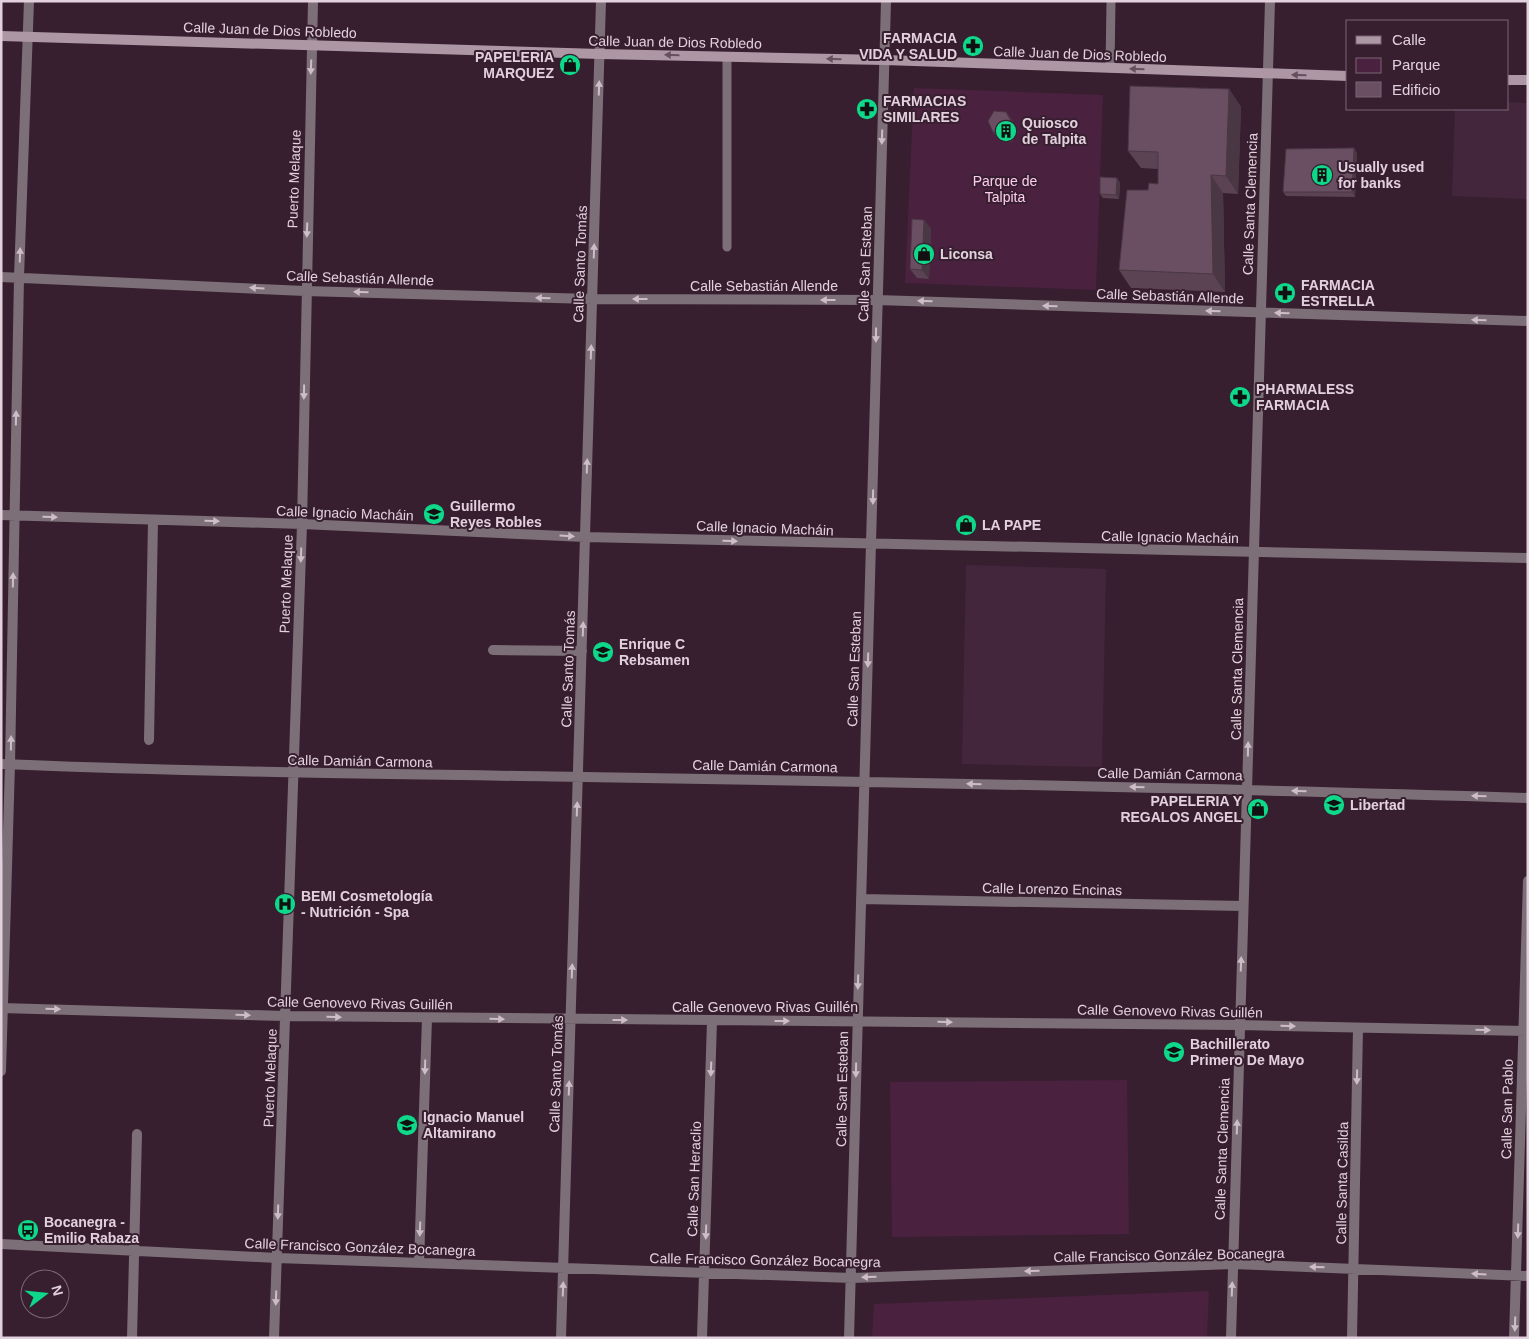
<svg xmlns="http://www.w3.org/2000/svg" width="1529" height="1339" font-family="Arial,sans-serif">
  <style>
    .built { fill: #44263c }
    .green { fill: #4a213f }
    .lines { fill: none; stroke-linecap: round; stroke-linejoin: round }
    .lane { stroke: #7d6f78; stroke-width: 9 }
    .street { stroke: #7d6f78; stroke-width: 10 }
    .secondary { stroke: #ad97a5; stroke-width: 10 }
    .wall { fill: #5b4353 }
    .shaded-wall { fill: #4a3744 }
    .building { fill: #6a4e61; stroke: #4a3744 }
    .oneway { fill: #664f5f }
    .oneway2 { fill: #cebdc8 }
    .labels { text-anchor: middle; stroke-width: 4; stroke-linejoin: round; paint-order: stroke }
    .street-label { font-size: 14px; fill: #e2d1dc; stroke: #371f30 }
    .poi-label { font-size: 14px; font-weight: bold; fill: #e2d1dc; stroke: #371f30; text-anchor: start }
    .park-label { font-size: 14px; fill: #fecdee; stroke: #371f30 }
  </style>
  <rect width="100%" height="100%" fill="#371f30"/>
  <!-- built -->
  <path class="built" d="M1508 102 1528 103V199L1452 196 1455 109H1508Z
    M966 565 1106 569 1102 767 962 764Z"/>
  <!-- green -->
  <path class="green" d="M914 88 1103 95 1096 290 905 283Z
    M1127 1080 1129 1234 892 1237 890 1082Z
    M1209 1291 1207 1338H872L874 1304Z"/>
  <g class="lines">
    <!-- lane -->
    <path class="lane" d="M727 57V247
      M1110 68 1111 1"/>
    <!-- street -->
    <path class="street" d="M1 277 305 291 592 299 877 300 1528 321
      M1 515 302 524 585 537 1528 558
      M493 650 582 651
      M149 740 153 520
      M1 764C196 772 390 774 584 777 899 782 1213 788 1528 798
      M861 899 1243 906
      M1 1008 285 1016 1239 1025 1528 1031
      M1 1071 10 764 19 277 29 1
      M1 1244 277 1258 852 1278 1233 1264 1528 1276
      M419 1263 427 1018
      M132 1338 137 1134
      M274 1338 302 524 313 1
      M561 1338 601 1
      M702 1338 712 1021
      M849 1338 886 1
      M1231 1338 1270 1
      M1352 1338 1358 1028
      M1514 1338 1528 881"/>
    <!-- secondary -->
    <path class="secondary" d="M1 36 600 54 884 60 1348 76
      M1508 80H1528"/>
  </g>
  <!-- wall -->
  <path class="wall" d="M1229 89 1241 107 1238 194 1223 193 1225 292 1131 288 1119 270 1148 190 1158 184V169L1141 168 1128 151Z
    M1006 112 1012 120 1018 132 1012 142 1000 141 993 132Z
    M1354 148 1357 153 1355 197 1286 196 1283 192Z
    M1117 178 1120 183 1119 199 1103 198 1100 194Z
    M924 220 931 229 929 279 917 278 910 269Z"/>
  <!-- shaded-wall -->
  <path class="shaded-wall" d="M1229 89 1241 107 1238 194 1226 176Z
    M1006 112 1012 120 1018 132 1012 142 1005 133Z
    M1354 148 1357 153 1355 197 1352 192Z
    M1211 175 1223 193 1225 292 1213 274Z
    M1117 178 1120 183 1119 199 1116 195Z
    M924 220 931 229 929 279 922 270Z"/>
  <!-- building -->
  <path class="building" d="M1130 86 1229 89 1226 176 1211 175 1213 274 1119 270 1127 190H1148L1149 183 1158 184V152L1128 151Z
    M994 111 1006 112 1012 123 1005 133 993 132 988 121Z
    M1354 148 1352 192H1283L1286 149Z
    M1100 177 1117 178 1116 195 1100 194Z
    M912 219 924 220 922 270 910 269Z"/>
  <!-- one-way arrows -->
  <defs><path id="oneway-solid" d="M-6-.8H1V-3.2L6.5 0L1 3.2V.8H-6Z" transform="scale(1.25)"/></defs>
  <g class="oneway">
    <use href="#oneway-solid" transform="translate(672 55) rotate(-179)"/>
    <use href="#oneway-solid" transform="translate(834 59) rotate(-179)"/>
    <use href="#oneway-solid" transform="translate(1137 69) rotate(-178)"/>
    <use href="#oneway-solid" transform="translate(1299 75) rotate(-179)"/>
  </g>
  <g class="oneway2">
    <use href="#oneway-solid" transform="translate(311 67) rotate(92)"/>
    <use href="#oneway-solid" transform="translate(599 88) rotate(-88)"/>
    <use href="#oneway-solid" transform="translate(882 137) rotate(92)"/>
    <use href="#oneway-solid" transform="translate(307 230) rotate(92)"/>
    <use href="#oneway-solid" transform="translate(594 251) rotate(-88)"/>
    <use href="#oneway-solid" transform="translate(20 255) rotate(-88)"/>
    <use href="#oneway-solid" transform="translate(257 288) rotate(-177)"/>
    <use href="#oneway-solid" transform="translate(361 292) rotate(-178)"/>
    <use href="#oneway-solid" transform="translate(543 298) rotate(-178)"/>
    <use href="#oneway-solid" transform="translate(640 299) rotate(-180)"/>
    <use href="#oneway-solid" transform="translate(828 300) rotate(-180)"/>
    <use href="#oneway-solid" transform="translate(925 301) rotate(-178)"/>
    <use href="#oneway-solid" transform="translate(1050 306) rotate(-178)"/>
    <use href="#oneway-solid" transform="translate(1213 311) rotate(-178)"/>
    <use href="#oneway-solid" transform="translate(1282 313) rotate(-178)"/>
    <use href="#oneway-solid" transform="translate(1479 320) rotate(-178)"/>
    <use href="#oneway-solid" transform="translate(876 335) rotate(91)"/>
    <use href="#oneway-solid" transform="translate(591 352) rotate(-88)"/>
    <use href="#oneway-solid" transform="translate(304 392) rotate(91)"/>
    <use href="#oneway-solid" transform="translate(16 418) rotate(-89)"/>
    <use href="#oneway-solid" transform="translate(587 466) rotate(-88)"/>
    <use href="#oneway-solid" transform="translate(873 497) rotate(91)"/>
    <use href="#oneway-solid" transform="translate(50 517) rotate(2)"/>
    <use href="#oneway-solid" transform="translate(212 521) rotate(2)"/>
    <use href="#oneway-solid" transform="translate(567 536) rotate(3)"/>
    <use href="#oneway-solid" transform="translate(730 541) rotate(2)"/>
    <use href="#oneway-solid" transform="translate(301 555) rotate(92)"/>
    <use href="#oneway-solid" transform="translate(13 580) rotate(-89)"/>
    <use href="#oneway-solid" transform="translate(583 629) rotate(-88)"/>
    <use href="#oneway-solid" transform="translate(868 660) rotate(92)"/>
    <use href="#oneway-solid" transform="translate(11 743) rotate(-89)"/>
    <use href="#oneway-solid" transform="translate(1248 749) rotate(-89)"/>
    <use href="#oneway-solid" transform="translate(974 784) rotate(-179)"/>
    <use href="#oneway-solid" transform="translate(1137 787) rotate(-179)"/>
    <use href="#oneway-solid" transform="translate(1299 791) rotate(-178)"/>
    <use href="#oneway-solid" transform="translate(1479 796) rotate(-178)"/>
    <use href="#oneway-solid" transform="translate(577 809) rotate(-88)"/>
    <use href="#oneway-solid" transform="translate(1241 964) rotate(-88)"/>
    <use href="#oneway-solid" transform="translate(572 971) rotate(-88)"/>
    <use href="#oneway-solid" transform="translate(858 982) rotate(92)"/>
    <use href="#oneway-solid" transform="translate(53 1009) rotate(2)"/>
    <use href="#oneway-solid" transform="translate(243 1015) rotate(2)"/>
    <use href="#oneway-solid" transform="translate(334 1017) rotate(1)"/>
    <use href="#oneway-solid" transform="translate(497 1019) rotate(1)"/>
    <use href="#oneway-solid" transform="translate(620 1020)"/>
    <use href="#oneway-solid" transform="translate(782 1021)"/>
    <use href="#oneway-solid" transform="translate(945 1022) rotate(1)"/>
    <use href="#oneway-solid" transform="translate(1288 1026) rotate(1)"/>
    <use href="#oneway-solid" transform="translate(1483 1030) rotate(1)"/>
    <use href="#oneway-solid" transform="translate(425 1067) rotate(92)"/>
    <use href="#oneway-solid" transform="translate(711 1069) rotate(92)"/>
    <use href="#oneway-solid" transform="translate(856 1070) rotate(91)"/>
    <use href="#oneway-solid" transform="translate(1357 1077) rotate(91)"/>
    <use href="#oneway-solid" transform="translate(569 1088) rotate(-88)"/>
    <use href="#oneway-solid" transform="translate(1237 1127) rotate(-88)"/>
    <use href="#oneway-solid" transform="translate(278 1212) rotate(92)"/>
    <use href="#oneway-solid" transform="translate(420 1229) rotate(92)"/>
    <use href="#oneway-solid" transform="translate(1518 1231) rotate(92)"/>
    <use href="#oneway-solid" transform="translate(706 1232) rotate(92)"/>
    <use href="#oneway-solid" transform="translate(1317 1267) rotate(-178)"/>
    <use href="#oneway-solid" transform="translate(1032 1271) rotate(178)"/>
    <use href="#oneway-solid" transform="translate(1479 1274) rotate(-177)"/>
    <use href="#oneway-solid" transform="translate(869 1277) rotate(178)"/>
    <use href="#oneway-solid" transform="translate(563 1289) rotate(-88)"/>
    <use href="#oneway-solid" transform="translate(1232 1289) rotate(-88)"/>
    <use href="#oneway-solid" transform="translate(276 1298) rotate(92)"/>
    <use href="#oneway-solid" transform="translate(1515 1324) rotate(92)"/>
  </g>
  <!-- icons -->
  <defs>
    <g id="pharmacy-disc" transform="scale(1.125)"><circle r="9.5" fill="#0ed98a" stroke="#371f30"/><path d="M-2-6h4v4h4v4h-4v4h-4v-4h-4v-4h4Z" fill="#111"/></g>
    <g id="shop-disc" transform="scale(1.125)"><circle r="9.5" fill="#0ed98a" stroke="#371f30"/><path d="M-5-2.5h2.3a2.7 3.5 0 0 1 5.4 0H5L5.5 6h-11ZM-1.5-2.5h3a1.5 2.3 0 0 0-3 0Z" fill="#111"/></g>
    <g id="building-disc" transform="scale(1.125)"><circle r="9.5" fill="#0ed98a" stroke="#371f30"/><path d="M-4-6H4V6H1V3H-1V6H-4ZM-2.5-4.3h1.7v1.8h-1.7ZM.8-4.3h1.7v1.8H.8ZM-2.5-1h1.7V.8h-1.7ZM.8-1h1.7V.8H.8Z" fill="#111"/></g>
    <g id="school-disc" transform="scale(1.125)"><circle r="9.5" fill="#0ed98a" stroke="#371f30"/><path d="M0-5L7-2L0 1L-7-2ZM-4 1L0 2.5L4 1V4Q0 6-4 4Z" fill="#111"/></g>
    <g id="hospital-disc" transform="scale(1.125)"><circle r="9.5" fill="#0ed98a" stroke="#371f30"/><path d="M-5-5h3v3.5h4V-5h3V5h-3V1.5h-4V5h-3Z" fill="#111"/></g>
    <g id="university-disc" transform="scale(1.125)"><circle r="9.5" fill="#0ed98a" stroke="#371f30"/><path d="M0-5L7-2L0 1L-7-2ZM-4 1L0 2.5L4 1V4Q0 6-4 4Z" fill="#111"/></g>
    <g id="bus-disc" transform="scale(1.125)"><circle r="9.5" fill="#0ed98a" stroke="#371f30"/><path d="M-5-6H5V4H4V6H2V4H-2V6H-4V4H-5ZM-3.5-4V0h7V-4ZM-3.5 1.2v1.5H-2V1.2ZM2 1.2v1.5H3.5V1.2Z" fill="#111"/></g>
  </defs>
  <g fill-rule="evenodd">
    <use href="#pharmacy-disc" x="973" y="46"/>
    <use href="#shop-disc" x="570" y="65"/>
    <use href="#pharmacy-disc" x="867" y="109"/>
    <use href="#building-disc" x="1006" y="131"/>
    <use href="#building-disc" x="1322" y="175"/>
    <use href="#shop-disc" x="924" y="254"/>
    <use href="#pharmacy-disc" x="1285" y="293"/>
    <use href="#pharmacy-disc" x="1240" y="397"/>
    <use href="#school-disc" x="434" y="514"/>
    <use href="#shop-disc" x="966" y="525"/>
    <use href="#school-disc" x="603" y="652"/>
    <use href="#school-disc" x="1334" y="805"/>
    <use href="#shop-disc" x="1258" y="809"/>
    <use href="#hospital-disc" x="285" y="904"/>
    <use href="#university-disc" x="1174" y="1052"/>
    <use href="#school-disc" x="407" y="1125"/>
    <use href="#bus-disc" x="28" y="1230"/>
  </g>
  <g class="labels">
    <!-- street labels -->
    <g class="street-label">
      <text transform="translate(270 30) rotate(2)" y="5">Calle Juan de Dios Robledo</text>
      <text transform="translate(675 42) rotate(1)" y="5">Calle Juan de Dios Robledo</text>
      <text transform="translate(1080 54) rotate(2)" y="5">Calle Juan de Dios Robledo</text>
      <text transform="translate(294 179) rotate(-88)" y="5">Puerto Melaque</text>
      <text transform="translate(1250 204) rotate(-88)" y="5">Calle Santa Clemencia</text>
      <text transform="translate(580 264) rotate(-88)" y="5">Calle Santo Tomás</text>
      <text transform="translate(865 264) rotate(-88)" y="5">Calle San Esteban</text>
      <text transform="translate(360 278) rotate(2)" y="5">Calle Sebastián Allende</text>
      <text x="764" y="291">Calle Sebastián Allende</text>
      <text transform="translate(1170 296) rotate(2)" y="5">Calle Sebastián Allende</text>
      <text transform="translate(345 513) rotate(2)" y="5">Calle Ignacio Macháin</text>
      <text transform="translate(765 528) rotate(2)" y="5">Calle Ignacio Macháin</text>
      <text transform="translate(1170 537) rotate(1)" y="5">Calle Ignacio Macháin</text>
      <text transform="translate(286 584) rotate(-88)" y="5">Puerto Melaque</text>
      <text transform="translate(568 669) rotate(-88)" y="5">Calle Santo Tomás</text>
      <text transform="translate(854 669) rotate(-88)" y="5">Calle San Esteban</text>
      <text transform="translate(1237 669) rotate(-89)" y="5">Calle Santa Clemencia</text>
      <text transform="translate(360 761) rotate(1)" y="5">Calle Damián Carmona</text>
      <text transform="translate(765 766) rotate(1)" y="5">Calle Damián Carmona</text>
      <text transform="translate(1170 774) rotate(1)" y="5">Calle Damián Carmona</text>
      <text transform="translate(1052 889) rotate(1)" y="5">Calle Lorenzo Encinas</text>
      <text transform="translate(360 1003) rotate(1)" y="5">Calle Genovevo Rivas Guillén</text>
      <text x="765" y="1012">Calle Genovevo Rivas Guillén</text>
      <text transform="translate(1170 1011) rotate(1)" y="5">Calle Genovevo Rivas Guillén</text>
      <text transform="translate(556 1074) rotate(-88)" y="5">Calle Santo Tomás</text>
      <text transform="translate(270 1078) rotate(-88)" y="5">Puerto Melaque</text>
      <text transform="translate(842 1089) rotate(-89)" y="5">Calle San Esteban</text>
      <text transform="translate(1507 1109) rotate(-89)" y="5">Calle San Pablo</text>
      <text transform="translate(1222 1149) rotate(-88)" y="5">Calle Santa Clemencia</text>
      <text transform="translate(694 1179) rotate(-88)" y="5">Calle San Heraclio</text>
      <text transform="translate(1342 1183) rotate(-89)" y="5">Calle Santa Casilda</text>
      <text transform="translate(360 1247) rotate(2)" y="5">Calle Francisco González Bocanegra</text>
      <text transform="translate(1169 1255) rotate(-1)" y="5">Calle Francisco González Bocanegra</text>
      <text transform="translate(765 1260) rotate(1)" y="5">Calle Francisco González Bocanegra</text>
    </g>
    <!-- poi labels -->
    <g class="poi-label">
      <text x="957" y="43" text-anchor="end">FARMACIA<tspan x="957" dy="16">VIDA Y SALUD</tspan></text>
      <text x="554" y="62" text-anchor="end">PAPELERIA<tspan x="554" dy="16">MARQUEZ</tspan></text>
      <text x="883" y="106">FARMACIAS<tspan x="883" dy="16">SIMILARES</tspan></text>
      <text x="1022" y="128">Quiosco<tspan x="1022" dy="16">de Talpita</tspan></text>
      <text x="1338" y="172">Usually used<tspan x="1338" dy="16">for banks</tspan></text>
      <text x="940" y="259">Liconsa</text>
      <text x="1301" y="290">FARMACIA<tspan x="1301" dy="16">ESTRELLA</tspan></text>
      <text x="1256" y="394">PHARMALESS<tspan x="1256" dy="16">FARMACIA</tspan></text>
      <text x="450" y="511">Guillermo<tspan x="450" dy="16">Reyes Robles</tspan></text>
      <text x="982" y="530">LA PAPE</text>
      <text x="619" y="649">Enrique C<tspan x="619" dy="16">Rebsamen</tspan></text>
      <text x="1242" y="806" text-anchor="end">PAPELERIA Y<tspan x="1242" dy="16">REGALOS ANGEL</tspan></text>
      <text x="1350" y="810">Libertad</text>
      <text x="301" y="901">BEMI Cosmetología<tspan x="301" dy="16">- Nutrición - Spa</tspan></text>
      <text x="1190" y="1049">Bachillerato<tspan x="1190" dy="16">Primero De Mayo</tspan></text>
      <text x="423" y="1122">Ignacio Manuel<tspan x="423" dy="16">Altamirano</tspan></text>
      <text x="44" y="1227">Bocanegra -<tspan x="44" dy="16">Emilio Rabaza</tspan></text>
    </g>
    <!-- park labels -->
    <g class="park-label">
      <text x="1005" y="186">Parque de<tspan x="1005" dy="16">Talpita</tspan></text>
    </g>
  </g>
  <!-- border -->
  <rect width="1529" height="1339" fill="none" stroke="#e2d1dc" stroke-width="5"/>
  <!-- legend -->
  <rect x="1346" y="20" width="162" height="90" fill="#371f30" stroke="#7b6675"/>
  <rect x="1356" y="36" width="25" height="8" fill="#ad97a5" stroke="#7b6675"/>
  <text x="1392" y="45" font-size="15" fill="#e2d1dc">Calle</text>
  <rect x="1356" y="58" width="25" height="15" fill="#4a213f" stroke="#7b6675"/>
  <text x="1392" y="70" font-size="15" fill="#e2d1dc">Parque</text>
  <rect x="1356" y="82" width="25" height="15" fill="#6a4e61" stroke="#7b6675"/>
  <text x="1392" y="95" font-size="15" fill="#e2d1dc">Edificio</text>
  <!-- north arrow -->
  <g transform="translate(45 1294) rotate(74)"><circle r="24" fill="#371f30" stroke="#7b6675"/>
  <path d="M0-4L9 19L0 12L-9 19Z" fill="#0ed98a"/>
  <text y="-8" font-size="14" font-weight="bold" text-anchor="middle" fill="#e2d1dc">N</text>
  </g>
</svg>
